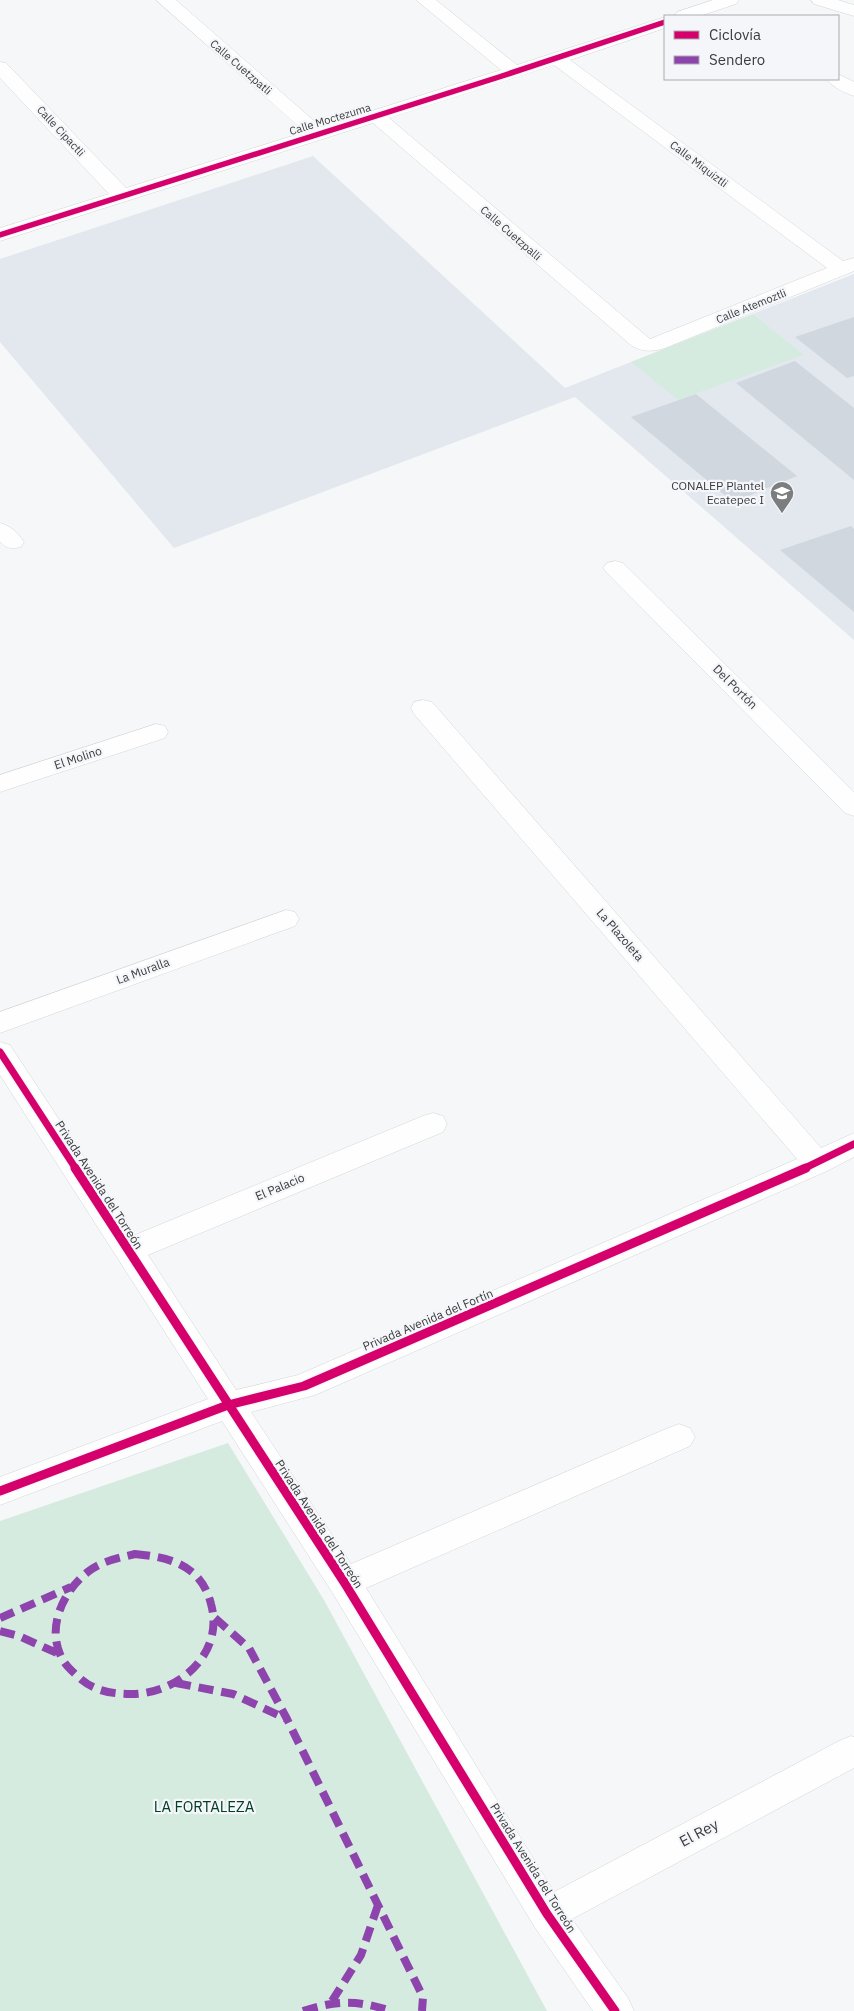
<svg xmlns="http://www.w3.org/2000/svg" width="854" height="2011" font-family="'IBM Plex Sans',sans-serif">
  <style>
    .built { fill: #e2e8ee }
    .green { fill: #d6ebdf }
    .building { fill: #d0d7df }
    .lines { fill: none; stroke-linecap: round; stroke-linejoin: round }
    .minor-casing { stroke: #d3d5d6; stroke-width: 1 }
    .minor { fill: #fefefe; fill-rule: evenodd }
    .quiet { stroke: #8e44ad; stroke-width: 8; stroke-dasharray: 15 8; stroke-linecap: butt }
    .cycleway-far2-casing { stroke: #f4f6fa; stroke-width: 8 }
    .cycleway-far1-casing { stroke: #f4f6fa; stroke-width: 10 }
    .cycleway-casing { stroke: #f4f6fa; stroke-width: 12 }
    .cycleway-far2 { stroke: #d6006c; stroke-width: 5.5 }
    .cycleway-far1 { stroke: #d6006c; stroke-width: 7 }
    .cycleway { stroke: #d6006c; stroke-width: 9 }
    .labels { text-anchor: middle; stroke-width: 4.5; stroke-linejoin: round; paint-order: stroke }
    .far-street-label { font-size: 11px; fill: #3a3b3c; stroke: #f4f6fa }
    .poi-label { font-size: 12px; fill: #3a3b3c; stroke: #f4f6fa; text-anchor: end }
    .street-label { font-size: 12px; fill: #3a3b3c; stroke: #f4f6fa }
    .near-park-label { font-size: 15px; fill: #004025; stroke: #f4f6fa }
    .near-street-label { font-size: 15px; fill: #3a3b3c; stroke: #f4f6fa }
  </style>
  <rect width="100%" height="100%" fill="#f5f7f9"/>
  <!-- built -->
  <path class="built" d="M313 156 565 388 854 274V640L575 397 174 548 0 342V259Z"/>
  <!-- green -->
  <path class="green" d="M753 314 804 355 678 400 631 362Z
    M228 1443 324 1600 547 2011H0V1521Z"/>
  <!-- building -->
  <path class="building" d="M854 317V376L847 378 795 337Z
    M795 361 854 408V480L736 383Z
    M696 394 797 476 733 502 631 417Z
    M851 526 854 529V612L780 550Z"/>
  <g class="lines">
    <!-- minor casing -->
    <g class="minor-casing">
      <path id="minor" d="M156 0H176L321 127 501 70 416 0H436L517 65 665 17V28L570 60 843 261 854 258V271L665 348C652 352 644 352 632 346L373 123 0 241V228L109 194 0 78V62L6 63 126 188 305 132ZM554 65 827 268 650 339 389 118Z
        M713 0H739L736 4 700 16H674L677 12Z
        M811 0H838L854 5V16L814 4Z
        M838 74 854 82V96C845 93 832 87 827 79H838Z
        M0 523C11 526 18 533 24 542L21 547C12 549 7 549 0 542Z
        M615 561 623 563 854 792V816L845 813 607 573 603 568 607 563Z
        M423 700 432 702 821 1148 854 1133V1157L827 1171 315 1395 251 1412 351 1564 668 1428 679 1424 690 1428 695 1437 690 1446 366 1588 554 1892 839 1741 851 1736 854 1737V1768L572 1919 628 1998 634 2011H593L534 1926 332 1592 222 1421 0 1505V1477L208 1399 0 1075V1042L10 1045 135 1235 423 1116 433 1113 443 1116 447 1124 443 1132 148 1255 236 1390 298 1375 797 1159 414 714 411 708 414 702Z
        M156 724 165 726 168 732 165 738 0 792V775Z
        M286 910 295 912 299 919 295 926 0 1033V1012Z"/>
    </g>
    <!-- minor -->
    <use href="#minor" class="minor"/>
    <!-- quiet -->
    <path class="quiet" d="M135 1554C155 1556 176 1559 192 1572 202 1580 208 1592 211 1604 225 1654 178 1694 131 1694 113 1694 95 1691 82 1680 73 1672 64 1665 60 1654 47 1624 65 1589 89 1571 102 1561 119 1558 135 1554Z
      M0 1618 71 1587
      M215 1618 249 1648 287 1719 423 1997 422 2011
      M0 1631 19 1636 59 1654
      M176 1683 233 1694 287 1719
      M332 2001 361 1955 378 1905
      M303 2011C337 2000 357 2000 391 2011"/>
    <!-- cycleway-far2 casing -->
    <g class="cycleway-far2-casing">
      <path id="cycleway-far2" d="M0 235 499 77 665 22"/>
    </g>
    <!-- cycleway-far1 casing -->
    <g class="cycleway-far1-casing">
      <path id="cycleway-far1" d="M0 1052 76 1169
        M803 1169 854 1144"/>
    </g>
    <!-- cycleway casing -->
    <g class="cycleway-casing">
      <path id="cycleway" d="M75 1168 344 1582 547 1914 615 2011
        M0 1491 228 1405 304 1386 806 1168"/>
    </g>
    <!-- cycleway-far2 -->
    <use href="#cycleway-far2" class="cycleway-far2"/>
    <!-- cycleway-far1 -->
    <use href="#cycleway-far1" class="cycleway-far1"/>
    <!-- cycleway -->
    <use href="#cycleway" class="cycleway"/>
  </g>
  <!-- icons -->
  <defs>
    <g id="school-pin" transform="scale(1.25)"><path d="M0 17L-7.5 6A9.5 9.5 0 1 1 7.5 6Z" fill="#7b7d7e" stroke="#f4f6fa"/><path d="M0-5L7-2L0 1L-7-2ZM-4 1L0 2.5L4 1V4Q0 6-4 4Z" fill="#fff"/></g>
  </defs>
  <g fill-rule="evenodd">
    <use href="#school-pin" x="782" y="493"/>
  </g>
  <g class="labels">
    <!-- far-street labels -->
    <g class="far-street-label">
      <text transform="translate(241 67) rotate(41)" y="4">Calle Cuetzpatli</text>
      <text transform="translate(330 119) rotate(-17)" y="4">Calle Moctezuma</text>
      <text transform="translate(61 131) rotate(47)" y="4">Calle Cipactli</text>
      <text transform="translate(699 164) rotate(37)" y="4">Calle Miquiztli</text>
      <text transform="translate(511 233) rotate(41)" y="4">Calle Cuetzpalli</text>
      <text transform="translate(751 306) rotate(-22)" y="4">Calle Atemoztli</text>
    </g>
    <!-- poi labels -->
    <g class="poi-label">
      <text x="764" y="490">CONALEP Plantel<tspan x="764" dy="14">Ecatepec I</tspan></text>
    </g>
    <!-- street labels -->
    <g class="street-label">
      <text transform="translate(735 687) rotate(45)" y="4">Del Portón</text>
      <text transform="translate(78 758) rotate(-18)" y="4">El Molino</text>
      <text transform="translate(620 935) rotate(49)" y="4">La Plazoleta</text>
      <text transform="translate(143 971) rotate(-20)" y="4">La Muralla</text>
      <text transform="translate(99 1185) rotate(57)" y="4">Privada Avenida del Torreón</text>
      <text transform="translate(280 1187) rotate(-23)" y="4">El Palacio</text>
      <text transform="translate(428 1320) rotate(-23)" y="4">Privada Avenida del Fortín</text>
      <text transform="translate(319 1524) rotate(57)" y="4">Privada Avenida del Torreón</text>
      <text transform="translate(533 1868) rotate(58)" y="4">Privada Avenida del Torreón</text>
    </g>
    <!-- near-park labels -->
    <g class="near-park-label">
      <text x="204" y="1812">LA FORTALEZA</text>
    </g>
    <!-- near-street labels -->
    <g class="near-street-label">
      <text transform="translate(699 1833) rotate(-28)" y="5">El Rey</text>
    </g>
  </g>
  <!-- legend -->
  <rect x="664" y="15" width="175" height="65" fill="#f4f6fa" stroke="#aaabae"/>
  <rect x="674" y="31" width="25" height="8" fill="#d6006c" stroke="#aaabae"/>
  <text x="709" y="40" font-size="15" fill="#3a3b3c">Ciclovía</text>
  <rect x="674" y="56" width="25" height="8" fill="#8e44ad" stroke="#aaabae"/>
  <text x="709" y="65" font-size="15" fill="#3a3b3c">Sendero</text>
</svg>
